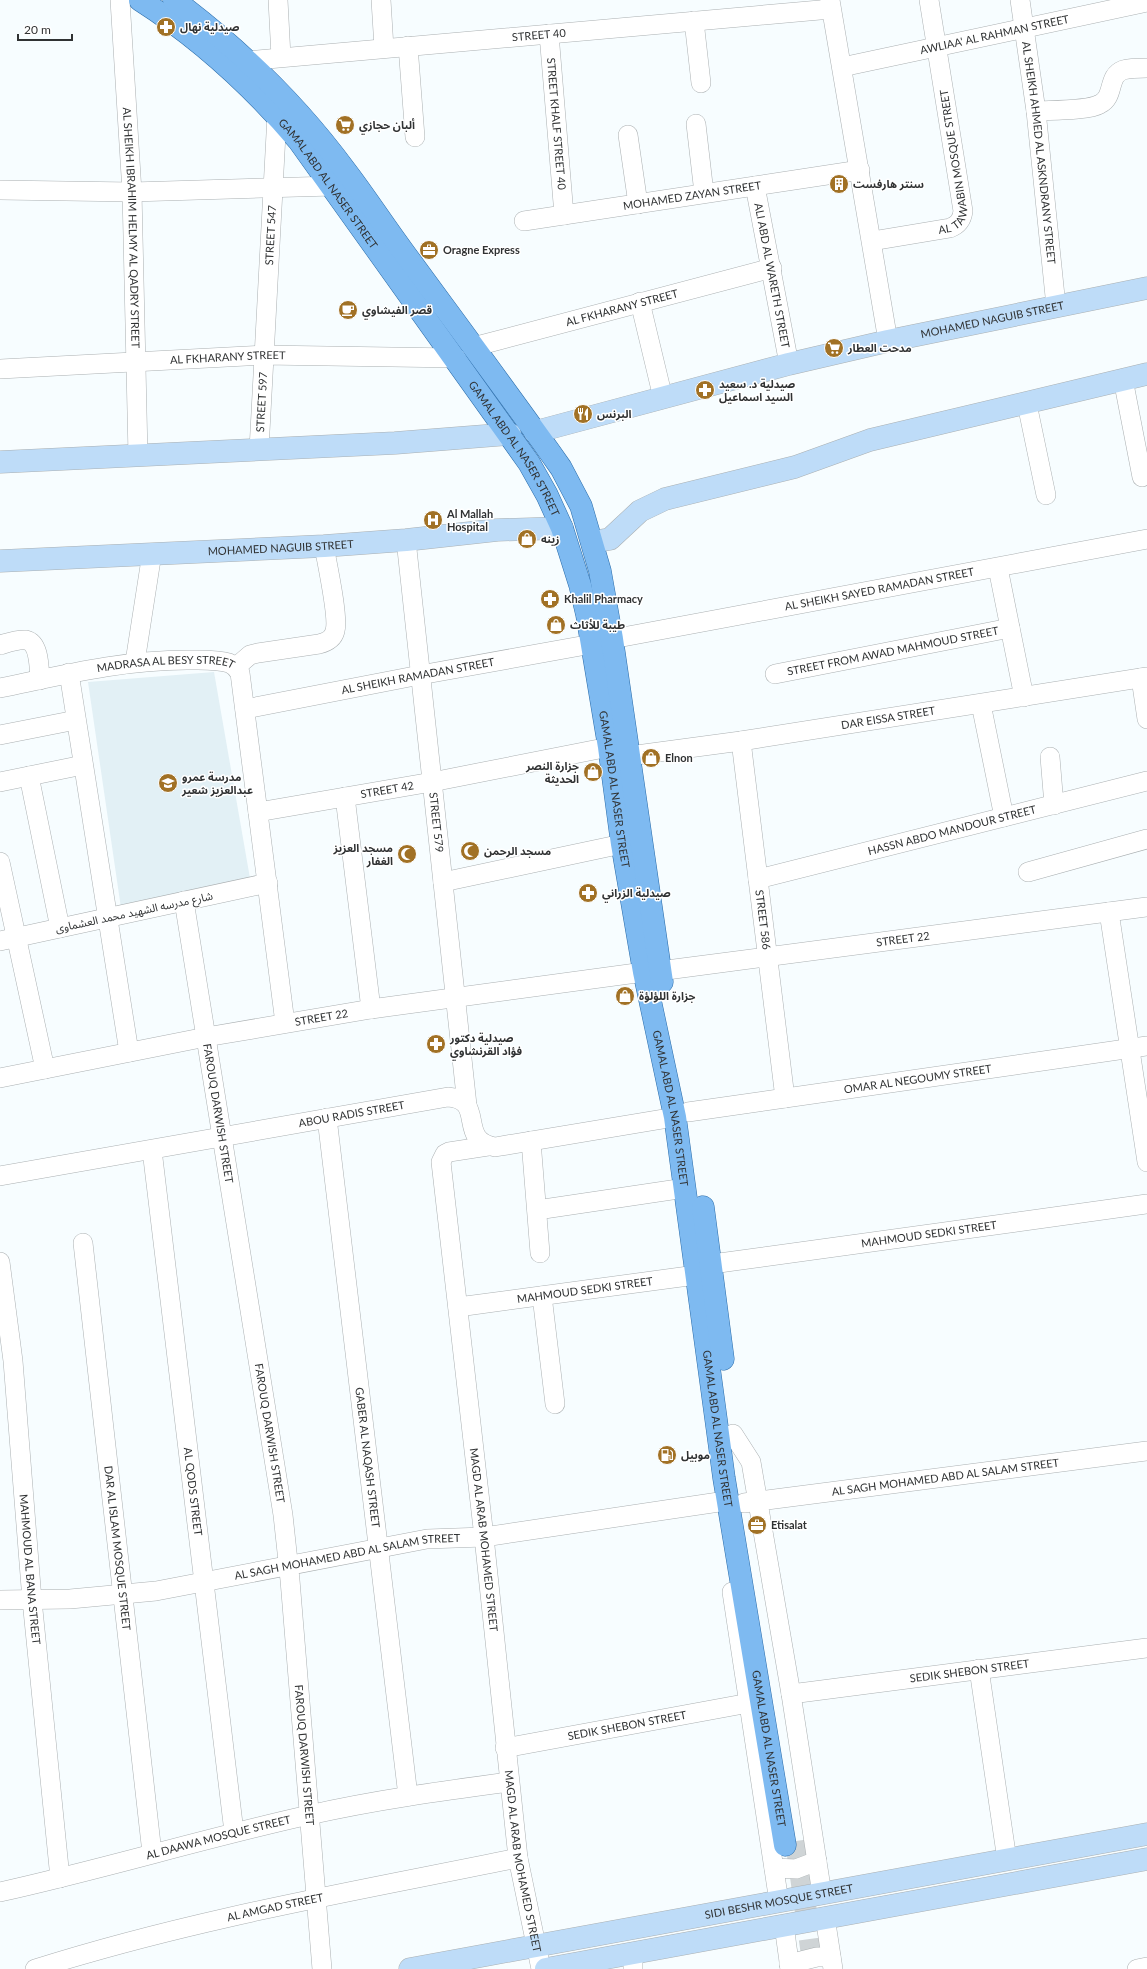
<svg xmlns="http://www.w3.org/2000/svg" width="1147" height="1969" font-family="Lato,'Noto Sans Arabic',sans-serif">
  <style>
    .built { fill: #e2f0f5 }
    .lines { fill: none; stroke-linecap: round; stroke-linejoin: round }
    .primary-tunnel { stroke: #cfd4d6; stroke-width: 22; stroke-dasharray: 22 11; stroke-linecap: butt }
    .street-casing { stroke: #abb0b2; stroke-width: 20 }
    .secondary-casing { stroke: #abb0b2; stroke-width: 23 }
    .primary-casing { stroke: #2b6ca9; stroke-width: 23 }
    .street { stroke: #fff; stroke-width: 19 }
    .secondary { stroke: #bedcf8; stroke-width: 22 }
    .primary { stroke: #7ebaf1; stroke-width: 22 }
    .labels { text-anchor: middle; stroke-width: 3; stroke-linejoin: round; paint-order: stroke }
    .poi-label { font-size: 11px; font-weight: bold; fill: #303233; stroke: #fff; text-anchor: start }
    .street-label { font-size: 11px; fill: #303233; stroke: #fff }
  </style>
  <rect width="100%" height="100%" fill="#f7fdff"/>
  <!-- built -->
  <path class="built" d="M214 672 251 884 121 908 88 682Z"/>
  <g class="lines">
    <!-- primary-tunnel -->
    <path class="primary-tunnel" d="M796 1841 814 1969"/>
    <!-- street casing -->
    <g class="street-casing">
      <g id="street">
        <path id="s1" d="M120 0 132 192 138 455"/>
        <path d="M278 0 281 57"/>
        <path d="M381 0 384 48"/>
        <path d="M830 0 888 341"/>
        <path id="s2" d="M1020 0 1036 111 1056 306"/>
        <path d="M694 21 701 83"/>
        <path id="s3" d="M549 34 564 215"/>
        <path d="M408 46 415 137"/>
        <path id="s4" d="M246 61 831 9"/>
        <path id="s5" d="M842 67 1147 2"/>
        <path d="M1036 111C1051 110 1088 111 1100 104 1115 97 1107 76 1123 70 1130 68 1139 68 1147 68"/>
        <path d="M696 124 704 193"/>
        <path d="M628 135 638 204"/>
        <path id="s6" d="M755 186 789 364"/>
        <path d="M0 190 132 192 333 186"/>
        <path id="s7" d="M524 221 860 170"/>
        <path id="s8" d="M872 241 950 228C958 225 962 220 963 211L929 0"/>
        <path d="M640 302 663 398"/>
        <path id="s9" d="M473 347 772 268"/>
        <path id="s10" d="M0 369 264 355 456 358"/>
        <path d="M1123 379 1142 477"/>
        <path d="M1027 404 1046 495"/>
        <path id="s11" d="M259 450 277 115"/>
        <path id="s12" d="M406 540 467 1105"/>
        <path d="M998 568 1024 697"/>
        <path id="s13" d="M612 639 1147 539"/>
        <path d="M0 645C7 643 18 639 26 640 40 643 39 669 40 680"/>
        <path d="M135 662 152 553"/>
        <path d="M236 667 250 655 258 653 319 644C327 642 333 639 335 631 339 618 327 563 324 546"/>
        <path d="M69 673 129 1052"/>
        <path id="s14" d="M775 674 1010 628"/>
        <path d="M1141 678 1147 719"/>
        <path id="s15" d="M0 688C63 675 122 660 187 660 200 660 217 659 229 663 234 665 237 668 240 673L285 1023"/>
        <path d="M981 704 1004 817"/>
        <path id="s16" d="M245 709 420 675 592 644"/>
        <path d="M0 735 76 720"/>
        <path id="s17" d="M741 741 785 1098"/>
        <path id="s18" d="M629 756 741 741 1147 677"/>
        <path d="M1050 757 1054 805"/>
        <path d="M29 776 60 928"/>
        <path d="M0 782 83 765"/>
        <path d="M345 797 371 1009"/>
        <path id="s19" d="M258 812 432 782 609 747"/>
        <path d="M0 862 45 1069"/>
        <path d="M1028 872 1147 839"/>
        <path id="s20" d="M758 879 1147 781"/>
        <path d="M443 882 622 844"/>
        <path id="s21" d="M184 901 283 1515 290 1580 322 1969"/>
        <path d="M1109 912 1147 1162"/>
        <path d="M0 941 268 883"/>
        <path id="s22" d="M659 971 1147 907"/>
        <path id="s23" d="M0 1078 206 1037 371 1009 644 972"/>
        <path id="s24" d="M688 1112 1147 1046"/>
        <path id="s25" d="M327 1118 408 1796"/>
        <path d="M531 1141 540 1253"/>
        <path id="s26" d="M488 1146 449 1152 445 1154 441 1162 484 1537 518 1858 541 1969"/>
        <path id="s27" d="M152 1150 234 1832"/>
        <path id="s28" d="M0 1176 448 1097C487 1100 456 1140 495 1147L675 1117"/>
        <path d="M537 1210 685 1188"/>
        <path id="s29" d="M83 1243 152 1853"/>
        <path id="s30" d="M0 1262 13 1361 32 1600 60 1878"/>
        <path id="s31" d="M712 1264 1147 1204"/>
        <path d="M542 1296 555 1404"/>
        <path id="s32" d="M458 1307 711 1273"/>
        <path d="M733 1434 751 1462 791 1694 822 1894"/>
        <path id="s33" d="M744 1503 1147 1451"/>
        <path d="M732 1592 779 1902"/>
        <path id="s34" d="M0 1600 70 1599 156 1591 427 1539 484 1537 719 1502"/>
        <path d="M979 1669 1007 1860"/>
        <path id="s35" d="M791 1694 1147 1648"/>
        <path id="s36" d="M505 1748 749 1703"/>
        <path d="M774 1868 796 1869 817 1861"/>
        <path id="s37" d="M0 1892C104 1869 205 1838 309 1815 375 1800 442 1791 509 1782"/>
        <path d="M825 1917 833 1969"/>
        <path d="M784 1925 790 1969"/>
        <path d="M633 1953V1969"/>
        <path d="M789 1964 817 1957H831"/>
        <path id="s38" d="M35 1969C192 1919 356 1891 518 1858"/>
        <path d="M1137 1969 1147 1967"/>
      </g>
    </g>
    <!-- secondary casing -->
    <g class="secondary-casing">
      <g id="secondary">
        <path id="s39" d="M535 432 789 364 888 341 1147 288"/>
        <path d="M0 462 395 443 510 434"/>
        <path d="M592 542 610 539 640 511 665 499 795 467 870 440 1147 374"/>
        <path id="s40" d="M0 561 324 546 406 540 497 530 562 528"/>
        <path id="s41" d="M410 1969 1147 1834"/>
        <path d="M546 1969 1147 1859"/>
      </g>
    </g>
    <!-- primary casing -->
    <g class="primary-casing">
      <g id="primary">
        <path id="s42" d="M140 0C201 39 252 86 299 141L529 463 547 495 562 528 580 585 587 615 609 747 622 844 644 972 675 1117 724 1478 785 1845"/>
        <path d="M174 0C238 48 297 105 345 170 365 196 383 224 403 251 452 318 501 384 549 451L561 468 581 506 600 571 612 639 662 982"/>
        <path d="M703 1207 723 1359"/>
      </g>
    </g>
    <!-- street -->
    <use href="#street" class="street"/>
    <!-- secondary -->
    <use href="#secondary" class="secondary"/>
    <!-- primary -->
    <use href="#primary" class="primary"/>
  </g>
  <!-- icons -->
  <defs>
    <g id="pharmacy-disc" transform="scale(1)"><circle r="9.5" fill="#a17125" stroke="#fff"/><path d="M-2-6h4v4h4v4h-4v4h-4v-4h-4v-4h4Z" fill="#fff"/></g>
    <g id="supermarket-disc" transform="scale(1)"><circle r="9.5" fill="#a17125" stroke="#fff"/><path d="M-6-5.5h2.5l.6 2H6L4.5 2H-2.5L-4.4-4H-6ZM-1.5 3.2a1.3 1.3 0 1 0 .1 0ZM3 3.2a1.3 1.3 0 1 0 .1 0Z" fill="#fff"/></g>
    <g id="building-disc" transform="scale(1)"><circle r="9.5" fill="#a17125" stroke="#fff"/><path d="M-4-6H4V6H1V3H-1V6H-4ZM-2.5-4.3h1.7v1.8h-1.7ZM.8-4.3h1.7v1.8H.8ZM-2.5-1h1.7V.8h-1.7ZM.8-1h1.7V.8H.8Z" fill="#fff"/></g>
    <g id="office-disc" transform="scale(1)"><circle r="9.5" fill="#a17125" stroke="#fff"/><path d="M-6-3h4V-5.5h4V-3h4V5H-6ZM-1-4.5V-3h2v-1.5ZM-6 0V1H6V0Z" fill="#fff"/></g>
    <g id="cafe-disc" transform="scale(1)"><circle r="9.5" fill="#a17125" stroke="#fff"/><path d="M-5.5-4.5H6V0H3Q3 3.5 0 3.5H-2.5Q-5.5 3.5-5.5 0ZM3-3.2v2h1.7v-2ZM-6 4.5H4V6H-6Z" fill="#fff"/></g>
    <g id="restaurant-disc" transform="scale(1)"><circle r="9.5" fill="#a17125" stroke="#fff"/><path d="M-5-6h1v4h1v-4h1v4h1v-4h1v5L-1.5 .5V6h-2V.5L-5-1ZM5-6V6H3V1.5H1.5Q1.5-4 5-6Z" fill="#fff"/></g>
    <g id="hospital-disc" transform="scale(1)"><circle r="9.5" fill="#a17125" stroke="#fff"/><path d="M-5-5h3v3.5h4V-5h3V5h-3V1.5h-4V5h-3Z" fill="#fff"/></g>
    <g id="shop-disc" transform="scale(1)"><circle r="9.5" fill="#a17125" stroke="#fff"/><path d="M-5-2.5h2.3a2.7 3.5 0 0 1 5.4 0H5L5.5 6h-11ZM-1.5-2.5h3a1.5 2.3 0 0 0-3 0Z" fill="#fff"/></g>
    <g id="school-disc" transform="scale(1)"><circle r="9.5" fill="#a17125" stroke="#fff"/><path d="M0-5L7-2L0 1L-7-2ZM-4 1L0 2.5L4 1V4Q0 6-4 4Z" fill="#fff"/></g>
    <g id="mosque-disc" transform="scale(1)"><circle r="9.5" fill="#a17125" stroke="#fff"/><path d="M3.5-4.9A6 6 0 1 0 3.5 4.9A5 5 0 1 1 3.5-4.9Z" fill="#fff"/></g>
    <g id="fuel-disc" transform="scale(1)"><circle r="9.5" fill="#a17125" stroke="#fff"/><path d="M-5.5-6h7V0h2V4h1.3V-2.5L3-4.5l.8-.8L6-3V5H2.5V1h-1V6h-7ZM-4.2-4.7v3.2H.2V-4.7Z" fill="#fff"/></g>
  </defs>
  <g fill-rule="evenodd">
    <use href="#pharmacy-disc" x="166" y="27"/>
    <use href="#supermarket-disc" x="345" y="125"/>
    <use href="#building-disc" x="839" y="184"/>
    <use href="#office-disc" x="429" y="250"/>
    <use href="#cafe-disc" x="348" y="310"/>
    <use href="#supermarket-disc" x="834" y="348"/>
    <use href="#pharmacy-disc" x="705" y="390"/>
    <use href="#restaurant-disc" x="583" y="414"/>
    <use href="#hospital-disc" x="433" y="520"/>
    <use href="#shop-disc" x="527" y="539"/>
    <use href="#pharmacy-disc" x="550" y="599"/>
    <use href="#shop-disc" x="556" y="625"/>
    <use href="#shop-disc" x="651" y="758"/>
    <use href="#shop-disc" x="593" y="772"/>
    <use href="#school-disc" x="168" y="783"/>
    <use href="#mosque-disc" x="470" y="851"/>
    <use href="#mosque-disc" x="407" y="854"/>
    <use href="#pharmacy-disc" x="588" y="893"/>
    <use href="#shop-disc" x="625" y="996"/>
    <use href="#pharmacy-disc" x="436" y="1044"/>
    <use href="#fuel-disc" x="667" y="1455"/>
    <use href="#office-disc" x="757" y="1525"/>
  </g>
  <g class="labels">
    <!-- poi labels -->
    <g class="poi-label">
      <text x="180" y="31">صيدلية نهال</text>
      <text x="359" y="129">ألبان حجازي</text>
      <text x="853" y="188">سنتر هارفست</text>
      <text x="443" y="254">Oragne Express</text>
      <text x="362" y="314">قصر الفيشاوي</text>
      <text x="848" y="352">مدحت العطار</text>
      <text x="719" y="388">صيدلية د. سعيد<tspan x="719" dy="13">السيد اسماعيل</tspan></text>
      <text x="597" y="418">البرنس</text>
      <text x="447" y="518">Al Mallah<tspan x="447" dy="13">Hospital</tspan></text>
      <text x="541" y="543">زينه</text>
      <text x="564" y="603">Khalil Pharmacy</text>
      <text x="570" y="629">طيبة للأثاث</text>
      <text x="665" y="762">Elnon</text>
      <text x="579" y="770" text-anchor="end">جزارة النصر<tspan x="579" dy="13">الحديثة</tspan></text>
      <text x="182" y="781">مدرسة عمرو<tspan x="182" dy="13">عبدالعزيز شعير</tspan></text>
      <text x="393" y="852" text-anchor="end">مسجد العزيز<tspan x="393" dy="13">الغفار</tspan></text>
      <text x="484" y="855">مسجد الرحمن</text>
      <text x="602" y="897">صيدلية الزراني</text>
      <text x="639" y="1000">جزارة اللؤلؤة</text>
      <text x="450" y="1042">صيدلية دكتور<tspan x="450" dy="13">فؤاد القرنشاوي</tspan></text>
      <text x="681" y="1459">موبيل</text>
      <text x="771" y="1529">Etisalat</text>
    </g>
    <!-- street labels -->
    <g class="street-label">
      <text dy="4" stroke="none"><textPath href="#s4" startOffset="294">STREET 40</textPath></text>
      <text dy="4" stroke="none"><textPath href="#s5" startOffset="156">AWLIAA' AL RAHMAN STREET</textPath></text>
      <text dy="4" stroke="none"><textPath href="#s3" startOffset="90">STREET KHALF STREET 40</textPath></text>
      <text dy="4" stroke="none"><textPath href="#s2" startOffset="154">AL SHEIKH AHMED AL ASKNDRANY STREET</textPath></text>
      <text dy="4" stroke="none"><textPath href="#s8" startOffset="146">AL TAWABIN MOSQUE STREET</textPath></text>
      <text dy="4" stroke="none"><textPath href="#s42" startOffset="265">GAMAL ABD AL NASER STREET</textPath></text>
      <text dy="4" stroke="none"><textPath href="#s7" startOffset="170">MOHAMED ZAYAN STREET</textPath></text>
      <text dy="4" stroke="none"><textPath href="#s1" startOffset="228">AL SHEIKH IBRAHIM HELMY AL QADRY STREET</textPath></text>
      <text dy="4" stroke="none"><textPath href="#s11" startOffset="215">STREET 547</textPath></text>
      <text dy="4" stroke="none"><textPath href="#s6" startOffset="91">ALI ABD AL WARETH STREET</textPath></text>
      <text dy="4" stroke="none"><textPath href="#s9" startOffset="154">AL FKHARANY STREET</textPath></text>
      <text dy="4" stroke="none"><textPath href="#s39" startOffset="471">MOHAMED NAGUIB STREET</textPath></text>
      <text dy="4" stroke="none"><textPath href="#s10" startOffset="228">AL FKHARANY STREET</textPath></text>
      <text dy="4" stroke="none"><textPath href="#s11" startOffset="48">STREET 597</textPath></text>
      <text dy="4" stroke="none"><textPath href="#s42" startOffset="589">GAMAL ABD AL NASER STREET</textPath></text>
      <text dy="4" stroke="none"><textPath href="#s40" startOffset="281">MOHAMED NAGUIB STREET</textPath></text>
      <text dy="4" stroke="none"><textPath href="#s13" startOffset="272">AL SHEIKH SAYED RAMADAN STREET</textPath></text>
      <text dy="4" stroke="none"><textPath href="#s14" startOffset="120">STREET FROM AWAD MAHMOUD STREET</textPath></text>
      <text dy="4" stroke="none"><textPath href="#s15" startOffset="168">MADRASA AL BESY STREET</textPath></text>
      <text dy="4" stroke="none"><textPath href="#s16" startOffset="176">AL SHEIKH RAMADAN STREET</textPath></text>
      <text dy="4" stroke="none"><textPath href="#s18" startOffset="262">DAR EISSA STREET</textPath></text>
      <text dy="4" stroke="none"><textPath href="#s42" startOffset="949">GAMAL ABD AL NASER STREET</textPath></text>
      <text dy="4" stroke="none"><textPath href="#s19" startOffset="131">STREET 42</textPath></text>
      <text dy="4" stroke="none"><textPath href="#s12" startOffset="284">STREET 579</textPath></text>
      <text dy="4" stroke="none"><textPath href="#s20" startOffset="200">HASSN ABDO MANDOUR STREET</textPath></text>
      <text transform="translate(134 912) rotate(-12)" y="4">شارع مدرسه الشهيد محمد العشماوى</text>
      <text dy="4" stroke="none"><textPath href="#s17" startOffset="180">STREET 586</textPath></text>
      <text dy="4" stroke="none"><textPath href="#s22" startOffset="246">STREET 22</textPath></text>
      <text dy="4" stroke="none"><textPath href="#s23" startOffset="327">STREET 22</textPath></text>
      <text dy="4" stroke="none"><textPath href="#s24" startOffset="232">OMAR AL NEGOUMY STREET</textPath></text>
      <text dy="4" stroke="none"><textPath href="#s42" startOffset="1273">GAMAL ABD AL NASER STREET</textPath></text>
      <text dy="4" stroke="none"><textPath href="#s21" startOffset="215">FAROUQ DARWISH STREET</textPath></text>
      <text dy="4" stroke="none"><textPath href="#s28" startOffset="357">ABOU RADIS STREET</textPath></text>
      <text dy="4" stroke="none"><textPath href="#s31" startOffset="219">MAHMOUD SEDKI STREET</textPath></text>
      <text dy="4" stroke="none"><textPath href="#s32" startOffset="128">MAHMOUD SEDKI STREET</textPath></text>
      <text dy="4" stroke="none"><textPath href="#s42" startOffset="1597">GAMAL ABD AL NASER STREET</textPath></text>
      <text dy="4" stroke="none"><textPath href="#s21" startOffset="539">FAROUQ DARWISH STREET</textPath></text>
      <text dy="4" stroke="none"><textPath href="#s25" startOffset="342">GABER AL NAQASH STREET</textPath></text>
      <text dy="4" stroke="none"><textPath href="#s33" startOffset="203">AL SAGH MOHAMED ABD AL SALAM STREET</textPath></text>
      <text dy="4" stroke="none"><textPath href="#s27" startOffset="344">AL QODS STREET</textPath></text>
      <text dy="4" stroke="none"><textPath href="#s26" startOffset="433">MAGD AL ARAB MOHAMED STREET</textPath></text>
      <text dy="4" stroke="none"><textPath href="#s29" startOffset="307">DAR AL ISLAM MOSQUE STREET</textPath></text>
      <text dy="4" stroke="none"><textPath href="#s34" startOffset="351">AL SAGH MOHAMED ABD AL SALAM STREET</textPath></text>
      <text dy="4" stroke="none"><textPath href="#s30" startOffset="309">MAHMOUD AL BANA STREET</textPath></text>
      <text dy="4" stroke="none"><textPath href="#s35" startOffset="180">SEDIK SHEBON STREET</textPath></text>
      <text dy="4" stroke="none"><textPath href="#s36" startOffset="124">SEDIK SHEBON STREET</textPath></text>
      <text dy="4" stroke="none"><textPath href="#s42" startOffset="1921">GAMAL ABD AL NASER STREET</textPath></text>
      <text dy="4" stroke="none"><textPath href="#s21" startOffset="863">FAROUQ DARWISH STREET</textPath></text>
      <text dy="4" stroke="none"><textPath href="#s37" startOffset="225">AL DAAWA MOSQUE STREET</textPath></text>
      <text dy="4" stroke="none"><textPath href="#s26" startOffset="757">MAGD AL ARAB MOHAMED STREET</textPath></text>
      <text dy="4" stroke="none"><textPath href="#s41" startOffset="375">SIDI BESHR MOSQUE STREET</textPath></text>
      <text dy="4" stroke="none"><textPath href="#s38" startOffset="248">AL AMGAD STREET</textPath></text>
    </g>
  </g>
  <!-- scale -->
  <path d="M18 34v6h54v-6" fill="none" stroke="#303233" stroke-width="2"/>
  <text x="24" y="34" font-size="12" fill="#303233" stroke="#ffffff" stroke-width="3" paint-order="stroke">20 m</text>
</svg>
